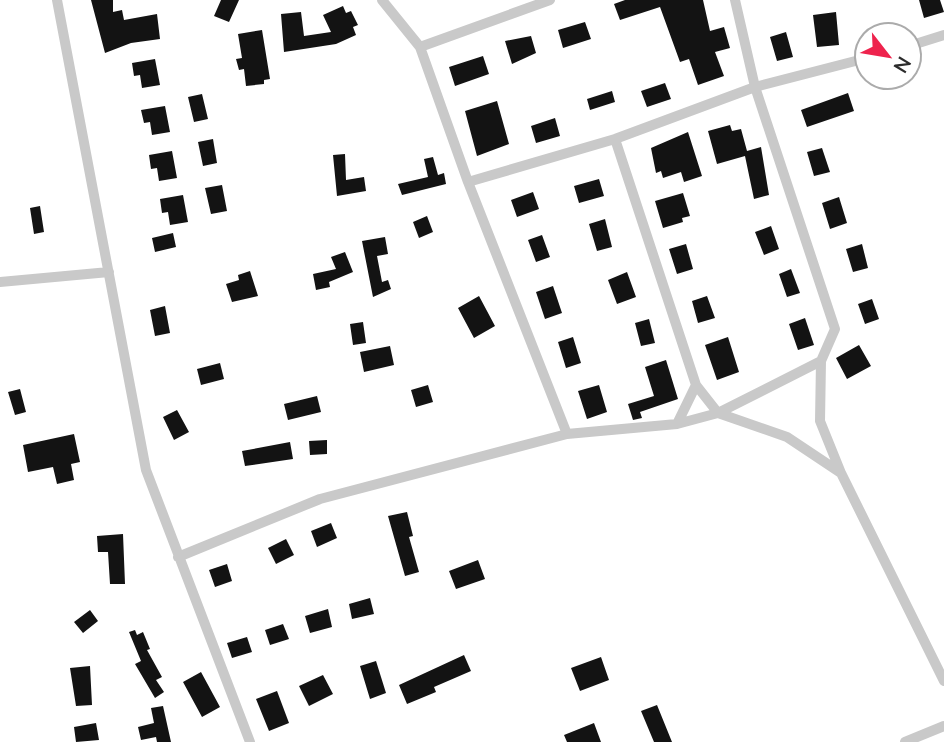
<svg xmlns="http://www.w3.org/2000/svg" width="944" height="742" font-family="Lato,sans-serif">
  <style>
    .building { fill: #131313 }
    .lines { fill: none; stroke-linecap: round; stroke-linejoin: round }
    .street { stroke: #c9c9c9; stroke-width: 10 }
  </style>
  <rect width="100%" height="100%" fill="#fff"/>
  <!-- building -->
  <path class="building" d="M91 0H113V12L122 10 124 20 157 14 160 39 131 43 105 53Z
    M221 0H239L229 22 214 16Z
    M625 0H703L710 31 724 27 730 48 715 52 724 76 698 85 689 59 680 62 660 7 620 20 614 4Z
    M919 0H940L944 12 924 18Z
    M343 6 346 13 351 11 358 25 353 27 356 35 336 44 284 52 281 14 301 12 304 36 331 32 323 15Z
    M836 12 839 45 817 47 813 15Z
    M585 22 591 39 563 48 558 30Z
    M262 30 270 79 264 80V84L246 86 244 69 239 70 236 59 242 58 238 34Z
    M786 32 793 57 777 61 770 37Z
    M531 36 536 53 512 64 505 41Z
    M483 56 489 74 455 86 449 67Z
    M155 59 160 85 142 88 140 75 134 76 132 63Z
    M665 83 671 99 647 107 641 91Z
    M612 91 615 102 590 110 587 99Z
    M848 93 854 111 807 127 801 110Z
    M202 94 208 119 194 122 188 97Z
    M497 101 509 144 477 156 465 111Z
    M165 106 170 132 152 135 150 122 144 123 141 110Z
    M555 118 560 136 536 143 531 126Z
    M730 125 732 131 741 129 747 151 761 147 769 195 754 199 745 156 717 164 708 131Z
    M688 132 702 176 684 182 681 172 663 178 661 171 656 173 651 148Z
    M213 139 217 163 203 166 198 142Z
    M822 148 830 172 814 176 807 152Z
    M172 151 177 178 159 181 157 168 151 169 149 155Z
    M345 154 346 180 364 177 366 191 337 196 333 155Z
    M433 157 438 175 444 173 446 184 402 195 398 184 428 177 424 159Z
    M599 179 604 196 579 203 574 186Z
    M222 185 227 211 211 214 205 188Z
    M533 192 539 209 517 217 511 200Z
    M683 193 690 216 682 218 683 222 663 228 655 201Z
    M183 195 188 222 170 225 168 212 162 213 160 199Z
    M839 197 847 223 830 229 822 203Z
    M40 206 44 232 34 234 30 208Z
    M427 216 433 232 419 238 413 222Z
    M605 219 612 247 597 251 589 224Z
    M771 226 779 249 764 255 755 232Z
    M173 233 176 247 155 252 152 238Z
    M542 235 550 257 536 262 528 240Z
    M385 237 388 254 377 256 382 282 388 280 391 289 373 297 362 241Z
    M686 244 693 269 677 274 669 249Z
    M862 244 868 268 853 272 846 249Z
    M345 252 353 272 329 282 330 287 316 290 313 274 336 269 331 257Z
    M791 269 800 293 787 297 779 274Z
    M250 271 258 296 232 302 226 284 239 280 238 275Z
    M627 272 636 297 617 304 608 280Z
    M553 286 562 313 545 319 536 292Z
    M479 296 495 326 474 338 458 308Z
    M707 296 715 318 698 323 692 301Z
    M872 299 879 319 865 324 858 304Z
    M165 306 170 333 155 336 150 310Z
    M805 318 814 345 798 350 789 324Z
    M649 319 655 343 641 346 635 323Z
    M363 322 366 343 353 345 350 324Z
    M573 337 581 363 566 368 558 342Z
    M728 337 739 372 717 380 705 345Z
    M859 345 871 366 847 379 836 358Z
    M390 346 394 365 364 372 360 352Z
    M666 360 678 399 640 412 642 418 633 420 628 404 654 396 645 367Z
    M220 363 224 379 201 385 197 369Z
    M428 385 433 402 416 407 411 390Z
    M599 385 607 412 587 419 578 391Z
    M20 389 26 412 15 415 8 392Z
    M317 396 321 412 288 420 284 404Z
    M177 410 189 432 174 440 163 417Z
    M74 434 80 462 71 464 74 480 57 484 53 467 28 472 23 445Z
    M327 440V454L310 455 309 441Z
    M290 442 293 459 245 466 242 451Z
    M407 512 413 536 409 537 419 572 405 576 388 516Z
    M331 523 337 538 317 547 311 531Z
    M123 534 125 584H110L108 552H98L97 536Z
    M286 539 294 555 276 564 268 548Z
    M478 560 485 579 456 589 449 571Z
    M227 564 232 581 215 587 209 570Z
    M370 598 374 614 352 619 349 604Z
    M328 609 332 627 310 633 305 616Z
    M90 610 98 621 83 633 74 622Z
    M283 624 289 639 270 645 265 630Z
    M135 630 137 635 143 632 150 649 147 650 162 677 156 680 164 692 155 698 135 664 141 661 129 632Z
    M247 637 252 652 232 658 227 643Z
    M464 655 471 671 434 687 436 692 407 704 399 685Z
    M601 657 609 680 580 691 571 668Z
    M376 661 386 693 370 699 360 666Z
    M90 666 92 705 76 706 70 668Z
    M201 672 220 707 202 717 183 682Z
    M323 675 333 694 309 706 299 686Z
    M277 691 289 723 269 731 256 699Z
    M657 705 672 742H654L641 711Z
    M163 706 171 742H157L156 737 141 740 138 727 154 723 151 708Z
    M96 723 99 740 76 742 74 727Z
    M594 723 601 742H567L564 735Z"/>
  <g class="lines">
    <!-- street -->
    <path class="street" d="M57 0 146 470 250 742
      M382 0 420 47 468 182 567 434
      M735 0 755 87 835 329 821 361 820 421 841 473
      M909 46 944 35
      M420 47 550 0
      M615 139 696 385 718 413 821 361
      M468 182 615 139 755 87 867 58
      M0 282 109 272
      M677 424 696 385
      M178 557 320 499 567 434 677 424 718 413 787 437 841 473 944 681
      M905 742 944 726"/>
  </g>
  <!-- north arrow -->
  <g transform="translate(888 56) rotate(121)"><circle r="33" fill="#ffffff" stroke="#ababab" stroke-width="2"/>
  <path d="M0-5L12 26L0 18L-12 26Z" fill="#ee234d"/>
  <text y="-10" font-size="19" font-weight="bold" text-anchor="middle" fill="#2c2c2c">N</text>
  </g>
</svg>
